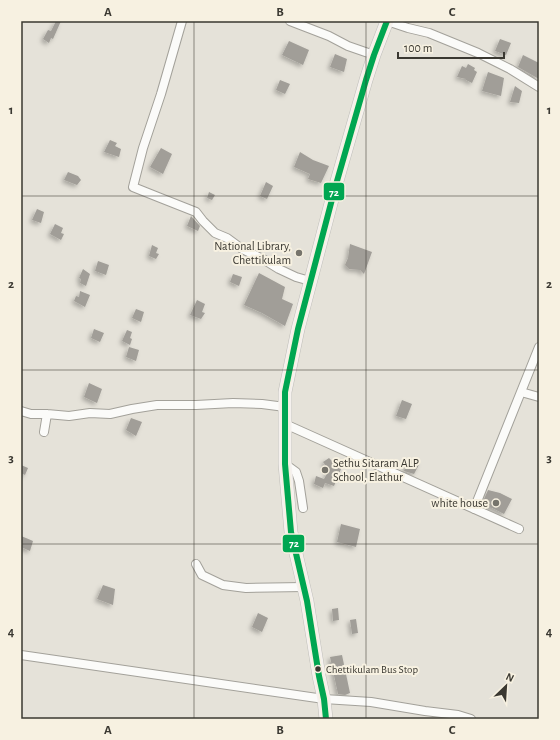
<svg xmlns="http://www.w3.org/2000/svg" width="560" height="740" font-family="'Alegreya Sans',sans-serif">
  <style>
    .building { fill: #a19e98; filter: url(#shadow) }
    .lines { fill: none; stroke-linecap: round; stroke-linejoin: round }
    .minor-casing { stroke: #a3a19a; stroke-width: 10 }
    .primary-casing { stroke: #bfbeb9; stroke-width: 14 }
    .minor { stroke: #fbfbf9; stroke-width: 8 }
    .primary { stroke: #f5f1ee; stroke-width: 13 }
    .bus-1-casing { stroke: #f7f1e1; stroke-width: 9 }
    .bus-1 { stroke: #00a651; stroke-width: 6 }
    .grid { fill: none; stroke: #3a3831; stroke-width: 1; stroke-opacity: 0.55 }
    .poi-dot { fill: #76746c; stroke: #f7f1e1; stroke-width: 1.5 }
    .bus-dot { fill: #3a3831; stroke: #f7f1e1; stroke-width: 1.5 }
    .labels { text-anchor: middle; stroke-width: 4; stroke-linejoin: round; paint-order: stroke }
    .bus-label { font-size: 11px; fill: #3a3831; stroke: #f7f1e1; text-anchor: start }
    .poi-label { font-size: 12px; fill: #3a3831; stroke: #f7f1e1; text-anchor: end }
    .line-badge { stroke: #f7f1e1; stroke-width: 1.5 }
    .badge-label { font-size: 11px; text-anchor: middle; font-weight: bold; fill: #fff }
    .neatline { fill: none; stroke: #3a3831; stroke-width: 1.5 }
    .grid-label { font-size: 13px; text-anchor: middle; font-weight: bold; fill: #3a3831 }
  </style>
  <defs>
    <filter id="shadow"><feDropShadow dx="-2.5" dy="2.5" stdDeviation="2" flood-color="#0004"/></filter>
  </defs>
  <rect width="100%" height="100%" fill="#e5e2d9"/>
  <!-- building -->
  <path class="building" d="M56 21H61L53 39 51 38 49 43 43 39 48 30 51 31Z
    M500 39 511 43 506 55 495 51Z
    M289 41 309 50 303 65 282 55Z
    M335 54 347 59 344 72 330 67Z
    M523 55 539 63V79L518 67Z
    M468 64 475 68 474 70 477 72 472 83 466 80V79L457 77 462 66 466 68Z
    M488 72 504 78 501 96 482 91Z
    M280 80 290 84 285 94 276 90Z
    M515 86 522 91 519 103 510 102Z
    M110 140 117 143 115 146 121 149 119 157 104 152Z
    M161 148 172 154 163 174 150 167Z
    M300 152 313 160 329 166 321 183 308 179 310 174 294 167Z
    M68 172 78 176 81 180 77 185 64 180Z
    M266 182 273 186 267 199 260 196Z
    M209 192 215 195 212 200 207 198Z
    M37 209 44 212 41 223 32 220Z
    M191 216 200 226 198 231 187 226Z
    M55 224 63 228 61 233 64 234 61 240 50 234Z
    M350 244 372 252 364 274 360 270 349 269 345 265 348 258Z
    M152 245 158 248 156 253 159 254 156 259 149 256Z
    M98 261 109 265 106 275 95 271Z
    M83 269 90 274 86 286 80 283 81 279 79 278Z
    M259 273 285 287 282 299 293 304 285 326 262 313 244 305Z
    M233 274 242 277 239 286 230 282Z
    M80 291 90 295 85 307 74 301 76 296 79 297Z
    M197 300 205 304 202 312 205 313 201 319 190 315Z
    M136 309 144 312 141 322 132 318Z
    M94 329 104 333 100 342 91 338Z
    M127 330 132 332 130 338 132 339 130 345 122 341Z
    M129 347 139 350 136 361 126 357Z
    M89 383 102 389 97 403 84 397Z
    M402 400 412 404 406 419 396 416Z
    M131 418 142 422 136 436 126 430Z
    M329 458 333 462H339L341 469 334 486 325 483 323 488 314 484 316 476 324 479 329 470 323 462Z
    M408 458 420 463 414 474 404 471Z
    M21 465 28 468 25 475 21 473Z
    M488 490 500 493 512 499 504 514 492 508 481 506Z
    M341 524 360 529 356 547 337 542Z
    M21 536 26 538 33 541 30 551 21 547Z
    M103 585 115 589 113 605 97 599Z
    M338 608 339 620 333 621 332 609Z
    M258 613 268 618 262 632 252 627Z
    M356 619 358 633 352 634 350 620Z
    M342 655 350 693 345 695 338 694 330 657Z"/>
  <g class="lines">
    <!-- minor casing -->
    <g class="minor-casing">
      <path id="minor" d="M182 21 161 94 143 148 133 187 158 197 196 212 203 221 215 233 227 238 242 249 263 259 279 269 296 277 310 281
        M290 21 329 36 348 46 374 55
        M387 21 408 28 429 33 478 53 510 69 539 87
        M521 392 539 397
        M21 411 31 414H47L69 416 90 413 110 414 132 409 157 405H196L233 403 262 404 285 407
        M285 424 519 529
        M44 432 47 414
        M285 464 296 472 299 481 303 508
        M474 509 539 347
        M196 564 202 575 223 585 246 588 304 587
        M21 655 324 699 371 702 425 711 458 715 471 719"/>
    </g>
    <!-- primary casing -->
    <g class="primary-casing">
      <path id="primary" d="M326 719 324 699 319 676 307 601 291 532 285 464V392L298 329 335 188 366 80 374 55 387 21"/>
    </g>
    <!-- minor -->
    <use href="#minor" class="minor"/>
    <!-- primary -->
    <use href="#primary" class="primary"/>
    <!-- bus-1 casing -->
    <g class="bus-1-casing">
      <path id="bus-1" d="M326 719 324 699 319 676 307 601 291 532 285 464V392L298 329 335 188 366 80 374 55 387 21"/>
    </g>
    <!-- bus-1 -->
    <use href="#bus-1" class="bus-1"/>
  </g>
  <!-- grid -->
  <path class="grid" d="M194 21V719M366 21V719M21 196H539M21 370H539M21 544H539"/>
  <!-- markers -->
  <g class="poi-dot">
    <circle cx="299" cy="253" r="4"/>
    <circle cx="325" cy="470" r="4"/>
    <circle cx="496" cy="503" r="4"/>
  </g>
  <circle class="bus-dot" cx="318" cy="669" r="3.5"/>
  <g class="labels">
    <!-- bus labels -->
    <g class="bus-label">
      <text x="326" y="673">Chettikulam Bus Stop</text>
    </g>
    <!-- poi labels -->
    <g class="poi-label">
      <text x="291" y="250">National Library,<tspan x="291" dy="14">Chettikulam</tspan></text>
      <text x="333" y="467" text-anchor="start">Sethu Sitaram ALP<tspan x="333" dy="14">School, Elathur</tspan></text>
      <text x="488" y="507">white house</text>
    </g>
  </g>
  <g class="line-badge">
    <rect x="323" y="182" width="22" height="19" rx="4" fill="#00a651"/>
    <rect x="282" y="534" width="23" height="19" rx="4" fill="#00a651"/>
  </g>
  <g class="badge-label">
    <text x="334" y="196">72</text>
    <text x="294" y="547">72</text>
  </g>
  <!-- border -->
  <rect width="560" height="740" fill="none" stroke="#f7f1e1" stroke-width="44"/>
  <!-- north arrow -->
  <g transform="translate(506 686) rotate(25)" stroke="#f7f1e1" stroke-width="3" paint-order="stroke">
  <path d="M0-3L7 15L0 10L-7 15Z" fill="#3a3831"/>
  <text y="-6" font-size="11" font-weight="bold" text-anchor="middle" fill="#3a3831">N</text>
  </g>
  <!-- scale -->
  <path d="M398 52v6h106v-6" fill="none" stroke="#3a3831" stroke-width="2"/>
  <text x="404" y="52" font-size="12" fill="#3a3831" stroke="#f7f1e1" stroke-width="3" paint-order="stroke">100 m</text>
  <rect x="22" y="22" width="516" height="696" class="neatline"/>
  <g class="grid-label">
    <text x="108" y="16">A</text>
    <text x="280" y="16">B</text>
    <text x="452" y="16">C</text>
    <text x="11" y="114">1</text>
    <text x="549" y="114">1</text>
    <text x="11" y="288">2</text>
    <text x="549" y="288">2</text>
    <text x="11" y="462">3</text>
    <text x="549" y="462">3</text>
    <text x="11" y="636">4</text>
    <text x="549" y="636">4</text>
    <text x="108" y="734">A</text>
    <text x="280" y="734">B</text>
    <text x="452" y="734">C</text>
  </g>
</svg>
